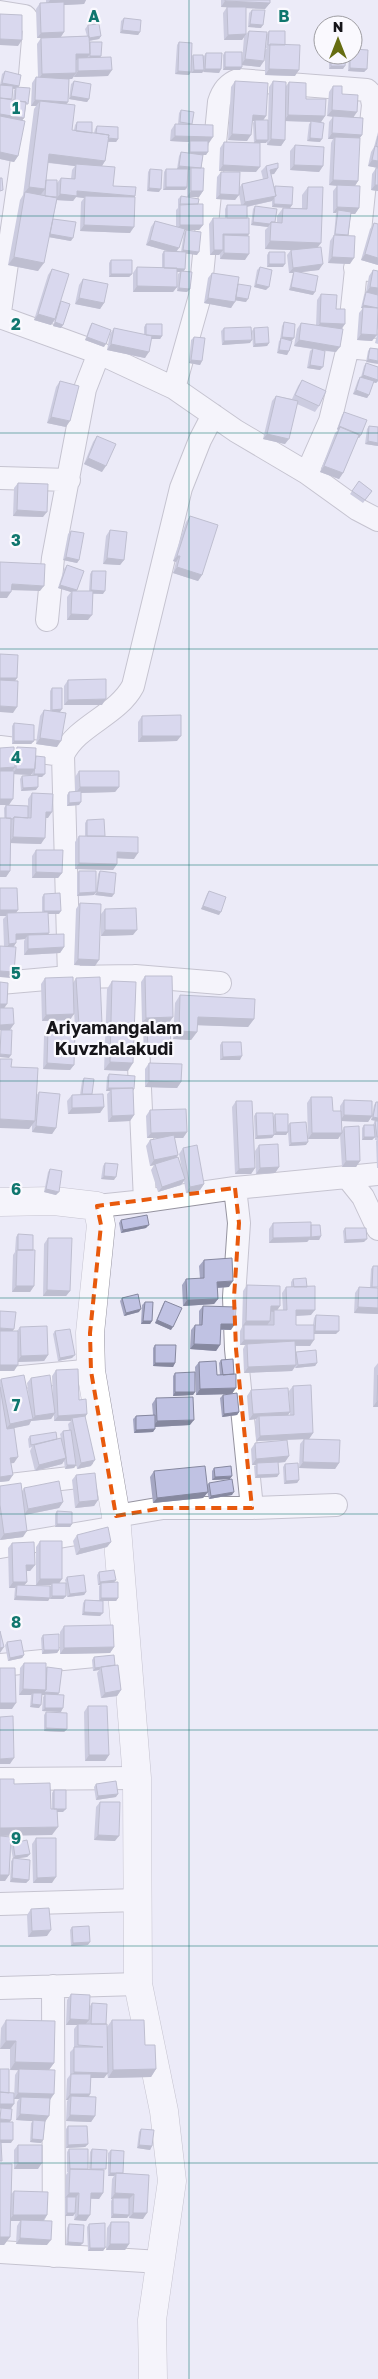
<svg xmlns="http://www.w3.org/2000/svg" width="378" height="2379" font-family="'Golos Text',sans-serif">
  <style>
    .lines { fill: none; stroke-linecap: round; stroke-linejoin: round }
    .minor-casing { stroke: #9694a0; stroke-width: 24 }
    .tertiary-casing { stroke: #9694a0; stroke-width: 29 }
    .minor { stroke: #fff; stroke-width: 22 }
    .tertiary { stroke: #fff; stroke-width: 28 }
    .wall { fill: #a5a7c3; fill-rule: evenodd }
    .shaded-wall { fill: #86889f }
    .building { fill: #c0c2e3; stroke: #86889f }
    .marked { fill: none; stroke: #e8590c; stroke-width: 4; stroke-dasharray: 10 6; stroke-linejoin: round }
    .grid { fill: none; stroke: #0f766e; stroke-width: 1; stroke-opacity: 0.55 }
    .labels { text-anchor: middle; stroke-width: 4.5; stroke-linejoin: round; paint-order: stroke }
    .quarter-label { font-size: 18px; font-weight: bold; fill: #16151a; stroke: #faf9fe }
    .grid-label { font-size: 16px; text-anchor: middle; font-weight: bold; fill: #0f766e; stroke: #faf9fe; stroke-width: 4.5; stroke-linejoin: round; paint-order: stroke }
  </style>
  <rect width="100%" height="100%" fill="#ecebf8"/>
  <g class="lines">
    <!-- minor casing -->
    <g class="minor-casing">
      <path id="minor" d="M0 12 25 16 34 28 24 145 0 312
        M355 268 378 271
        M0 317 99 353 174 388 236 431 307 473 357 509 378 520
        M348 347 378 350
        M174 388 200 296 219 102C222 92 227 84 238 80L367 90 371 94 373 105 348 347 330 421 307 473
        M0 478 69 480
        M47 620 53 558 85 389 99 353
        M0 747 63 755
        M135 976 145 1201
        M69 977 63 755C77 725 117 716 133 686L181 488 200 440 213 415
        M0 983 69 977 135 976 220 983
        M347 1177 363 1197 378 1229
        M235 1188 239 1223 234 1297 236 1349 252 1508
        M97 1206 145 1201 235 1188 378 1174
        M0 1379 84 1371
        M0 1486 104 1474
        M116 1516 163 1508H252L336 1505
        M0 1547 117 1527
        M0 1665 126 1653
        M0 1779 137 1778
        M0 1904 138 1900
        M53 1986 54 2256
        M0 1988 138 1984
        M0 2252 160 2262"/>
    </g>
    <!-- tertiary casing -->
    <g class="tertiary-casing">
      <path id="tertiary" d="M0 1202 54 1201 97 1206 101 1225 90 1333 91 1371 116 1516 137 1778 138 1984 164 2111 172 2181 152 2320 153 2379"/>
    </g>
    <!-- minor -->
    <use href="#minor" class="minor"/>
    <!-- tertiary -->
    <use href="#tertiary" class="tertiary"/>
  </g>
  <!-- wall -->
  <path class="wall" d="M46 0H86L84 4 64 5V32L61 37 87 36 85 29 88 25 101 36 99 39 89 41V43L90 42 100 57 108 76 74 77V76L72 79H69L66 104 72 130H74L75 125 77 122 92 133H94L95 129 97 126 118 139 116 142H108L105 161 102 166 113 186 135 196V197L130 233 80 231 81 202 84 198 76 197 73 201 57 200 53 219 71 241 49 237 38 271 8 265 20 200 23 195 34 109 36 106H31L32 83 36 77H38L37 44 41 38H37L36 9 40 3H46ZM48 163 75 166 72 170 71 179 61 178 57 183 46 180Z
    M221 0H270V3L265 9 246 8V34L249 31 267 34 269 31 285 45 295 76 265 75V50L267 48H266L267 37 260 67 242 65 240 70H223V55L225 52 242 61 244 37 242 40H224L223 13 227 7H234H221Z
    M252 10 261 28 248 27 249 13Z
    M124 18 140 32 138 35 120 33 121 21Z
    M179 42 191 58 193 55 204 56 206 53 221 69 219 73 203 71 202 73H191V65L189 75 175 74 177 45Z
    M329 55H346L343 69H329Z
    M349 55H353L367 69 364 72 348 71Z
    M5 71 19 86 18 87 26 107 24 118 22 120 18 156 14 162 0 159V85L2 74ZM12 88 15 89 14 90 13 100H11Z
    M74 81 89 99 87 102 69 99 71 84Z
    M235 81 266 116 263 120 268 123 269 87 273 81 286 86 289 82 306 99 325 116 321 122 320 142 307 141 309 124 311 122 285 121V140L281 146 267 145V141L266 143H254L253 123 254 121H252L247 141 228 140 231 87Z
    M333 86 342 94 354 117 362 135 359 138 358 181 355 186 359 208 355 214H351L348 236 350 264 328 263 330 241 334 235 336 213H333V191L337 186 329 185 331 143 333 139H328L329 122 333 117 327 116 329 92Z
    M181 110 192 124 209 143 206 155H203L201 168 203 191 199 197H187V188L185 190H163L164 172 166 169H177L179 156 181 152 188 153V144L189 142 170 141 171 130 175 124H178L179 113Z
    M378 132V168L368 166 371 152 374 147Z
    M224 142 256 172 219 171 220 148Z
    M295 145 323 166 319 172 290 170V151Z
    M266 166 278 168 274 174H271L274 187 275 186 292 205 290 208 272 207V200V201L247 207 248 236 245 260 220 259V254L219 255H210L209 224 213 218H225V209L227 205H241L239 194 235 200 216 199 217 177 221 172 239 188 242 184 263 179 261 171Z
    M376 168H378V191L371 190 372 174Z
    M150 169 159 192 147 191 148 172Z
    M308 187 318 247 319 270 301 272 313 295 289 290 293 273H289L287 255 291 250 265 249V230L268 227 251 225 253 209 255 206 275 222 277 223V216L283 208H302V195Z
    M181 196 198 204 203 225 199 230H190L197 255 186 253 185 269 184 271 187 292 177 291 178 274 180 272H177V287L173 292H133V273L137 267 162 268V254L164 251H167L146 245 151 227 155 221 176 227V210L178 208V199ZM184 230H186L184 233 181 252 177 251Z
    M374 223 378 265 361 260 370 229Z
    M269 252 283 267H267V255Z
    M111 260 132 274 129 277H109V263Z
    M260 267 266 290 254 287 257 270Z
    M52 269 60 303 63 325 61 328 53 326 55 320 51 325 34 320 48 275Z
    M373 270 378 295V328L372 341 357 340 359 313 363 308H361L364 295 366 292 369 276Z
    M212 273 238 284 246 302 235 300 231 308 204 303 208 278Z
    M83 279 104 303 100 309 75 304 79 285Z
    M321 294 336 309 341 329 336 352 325 351 320 370 307 368 310 351 312 349 294 346 297 329 301 323 316 326 317 300Z
    M284 322 294 338 292 341 289 351 287 355 277 353 279 341 280 340 282 326Z
    M92 323 104 347 85 340 90 326Z
    M146 324 162 336 160 339H151L145 358 107 350 110 334 114 328 144 335V327Z
    M224 328 250 343 222 345 221 331Z
    M254 328 269 343 267 346 253 347 252 331Z
    M378 331V344L375 343Z
    M194 337 202 361 200 365 189 363 191 340Z
    M370 348 378 349 366 362 368 351Z
    M366 363 378 367V381L376 383 373 382 369 395 367 398 353 394 358 380 361 377 364 366Z
    M302 380 319 406 315 412 297 404 285 444 263 439 272 401 276 396 292 399 298 386Z
    M60 381 66 427 47 423 56 387Z
    M344 412 361 435 359 438 358 437 343 473 339 479 320 472 335 433 338 430 337 429 342 415Z
    M369 426 378 427V446L365 444 367 429Z
    M97 436 102 472 84 464 93 442Z
    M359 481 372 491 363 503 350 494Z
    M18 483 43 517 13 516 14 488Z
    M190 516 202 575 198 581 173 573 176 562 173 561 186 522Z
    M110 530 124 560 120 565 103 564 106 536Z
    M71 531 79 560 77 563 63 560 68 534Z
    M67 565 77 591H89L90 574 92 571 103 594H93L88 620H67V597L71 592 58 588 64 569Z
    M68 680 102 705H64V686Z
    M52 688 60 712 57 747 36 744 40 716 44 710 50 711V691Z
    M142 716 177 741 138 742V722Z
    M14 723 34 741 31 744H12V726Z
    M17 747 36 756 42 777H38L36 790 21 791 20 779 22 776 32 775V773L31 775 14 774 9 805H0V748L14 752Z
    M79 771 119 787 115 792 81 793 79 805 67 806V795L69 792H75V777Z
    M32 793 48 818H46L41 844 11 843 10 871 6 877 4 808 6 805 28 806V799Z
    M87 820 105 837 134 859 117 858V864L113 870 75 869V842L79 836H85V823Z
    M36 850 62 873 58 878H32V856Z
    M79 871 96 891 98 874 100 871 112 897 95 895 96 892 94 895 77 896V874Z
    M0 888 16 913 42 912V897L44 894 59 914H48V934L64 947 60 953 24 955V941L25 939 16 940 14 947V972L10 978 4 946 3 919 6 916Z
    M209 891 219 915 201 909 207 894Z
    M80 903 95 966 74 965 76 909Z
    M105 909 133 935 101 936V914Z
    M145 976 169 1022 166 1056 144 1057 143 1028 146 1023H142L141 982Z
    M45 978 73 983 76 978 98 1030 75 1031 74 1008 70 1020 42 1021 41 984Z
    M112 981 128 1071 104 1070 107 989Z
    M180 995 254 1019 248 1027 197 1025V1032L191 1040 173 1039 175 1003Z
    M48 1030 74 1065 70 1070 43 1069 44 1036Z
    M222 1042 240 1060H220V1045Z
    M149 1063 181 1082 177 1088 145 1087V1069Z
    M11 1067 36 1096 39 1092 56 1128 52 1134 32 1132V1125L29 1129Z
    M109 1074 134 1089 133 1091 134 1115 130 1121 108 1122 107 1094 110 1091H106L107 1077Z
    M84 1078 92 1094 104 1107 100 1113 68 1114 67 1101 72 1095H80L82 1081Z
    M311 1097 333 1111H340V1106L344 1100 372 1116 368 1122 342 1121V1131L344 1127 360 1161 356 1167H342L340 1135 338 1139H308L307 1103Z
    M236 1101 255 1168 251 1174H235L232 1107Z
    M376 1102H378V1168H377L376 1141 377 1140H375V1137L372 1140H362V1128L364 1125H373L375 1121H376L371 1120 374 1105Z
    M150 1110 187 1132 183 1138H174L176 1158 182 1169 179 1154 183 1148 204 1184 200 1190 186 1193 184 1181 181 1185 158 1192 151 1170 154 1165 150 1166 146 1146 150 1140 160 1138H147L146 1116Z
    M256 1113 273 1117 275 1114 288 1125 290 1123 306 1145 289 1146 288 1132 286 1135H274L272 1138 255 1139 254 1116Z
    M259 1145 279 1167 275 1173 256 1174 255 1151Z
    M105 1163 114 1180 101 1179 103 1166Z
    M50 1169 56 1195 44 1192 48 1172Z
    M121 1220 146 1228 121 1233 119 1223Z
    M273 1223 311 1225 321 1236 319 1240H309L307 1242 269 1243V1229Z
    M345 1228 364 1242 344 1243 343 1231Z
    M18 1234 33 1250 34 1286 30 1292H12L13 1255 15 1252 16 1237Z
    M48 1238 70 1291 66 1296H43L44 1244Z
    M204 1260 229 1287 217 1288 218 1299 214 1304 183 1306 182 1285 186 1279H200L199 1266Z
    M373 1266 378 1314 354 1313 355 1293 359 1287H370L371 1269Z
    M293 1279 307 1287 311 1315 296 1316V1325H313L314 1318 316 1315 336 1334H314L310 1346H296V1353L317 1363 315 1366 295 1368V1367L292 1371 244 1373 243 1349 245 1345H240V1331L242 1327 243 1291 247 1285 280 1306 277 1310H283L282 1293 286 1287H291V1282Z
    M122 1298 139 1312 124 1316 120 1301Z
    M165 1301 171 1330 155 1323 163 1304Z
    M145 1302 152 1321 150 1324H141L142 1305Z
    M203 1306 231 1330H221L220 1345 216 1351 190 1349 191 1330 195 1325H199V1311Z
    M20 1327 48 1355 44 1361 18 1362 14 1371 13 1331H17Z
    M55 1331 72 1358 58 1361 53 1334Z
    M155 1345 175 1363 173 1367 153 1366V1348Z
    M221 1360 232 1394 239 1412 237 1415 222 1417 220 1398 223 1395 232 1394 196 1395 195 1367 199 1362 217 1375H220L219 1363Z
    M378 1363V1407H373L374 1368Z
    M56 1370 79 1400 87 1414 85 1417 91 1466 77 1469 75 1456 76 1465 74 1468 65 1469 64 1461 62 1464 35 1471 30 1451 32 1447 29 1448 28 1439 30 1436 57 1439 61 1438 60 1434 63 1431 69 1430 68 1424 71 1421H54V1415L51 1419 31 1421 29 1425 7 1429 14 1463H11L9 1481 0 1482V1380L1 1379 29 1399 27 1383 31 1378 53 1400 52 1376Z
    M175 1373 195 1392 193 1395 173 1396V1376Z
    M293 1386 313 1433 309 1439 339 1463 335 1469 299 1468 300 1444 304 1439 256 1441 255 1422 256 1419 249 1420 247 1396 251 1390 290 1412 288 1415H290L289 1391Z
    M156 1398 190 1425 155 1427 153 1432 134 1433 133 1419 136 1416 153 1415 152 1404Z
    M255 1443 289 1456 285 1462 278 1463 279 1474 277 1477 255 1478 254 1466 256 1465H252L251 1449Z
    M285 1464 299 1480 297 1483 284 1484 283 1467Z
    M214 1468 230 1479 212 1480V1471Z
    M154 1471 207 1485 209 1483 232 1495 209 1499 207 1491 208 1492 203 1498 153 1503 150 1477Z
    M76 1475 98 1500 94 1506 75 1508 72 1480Z
    M0 1486 22 1491 24 1488 63 1502 59 1508 25 1515 23 1537 0 1540Z
    M57 1511 72 1524 70 1527H55V1514Z
    M77 1535 111 1542 107 1547 76 1555 73 1541Z
    M40 1541 59 1583H66L65 1580 67 1577 86 1592 84 1595 67 1597 66 1584V1596L63 1599H50V1597L48 1601 14 1600 15 1588H9L8 1548 12 1543 35 1565 30 1571H27V1582L24 1585 50 1586 51 1585H36V1547Z
    M99 1572 116 1580 114 1583 118 1598 116 1601H103L100 1616 82 1615 83 1603 85 1600H99V1586L100 1585H98L97 1575Z
    M64 1626 114 1647 110 1653 60 1654V1632Z
    M43 1635 59 1650 57 1653 42 1654 41 1638Z
    M7 1642 24 1655 22 1658 8 1661 5 1645Z
    M94 1657 115 1665 121 1690 117 1696 101 1698 97 1673 99 1670 93 1671 92 1660Z
    M24 1663 46 1668 47 1667 58 1695 61 1712 42 1711 43 1697 45 1695H41L39 1708 30 1707 31 1695H19L20 1668Z
    M88 1706 109 1755 105 1761H85L84 1712Z
    M46 1712 67 1729 64 1732 44 1731V1715Z
    M14 1784 51 1809H52V1793L54 1790 63 1812H57L52 1835Z
    M96 1784 116 1797 96 1800 94 1787Z
    M100 1802 115 1841 94 1840 96 1807Z
    M36 1838 52 1883H33L32 1844Z
    M13 1843 30 1854 27 1857 16 1858 29 1880 26 1883 10 1882 11 1861 13 1859 11 1848 9 1875 5 1881 11 1845Z
    M31 1909 47 1936 28 1937 27 1915Z
    M72 1927 88 1945 71 1946 70 1930Z
    M71 1994 90 2006 92 2003 106 2024 107 2027 112 2020 145 2045 156 2069 151 2077 108 2078 107 2073 104 2078H91L90 2094 89 2097 95 2116 91 2122 66 2121 67 2101 68 2100H66L67 2079 70 2075V2052L74 2048V2029L77 2025H66L67 2000Z
    M6 2020 54 2063 49 2070 50 2100 45 2122 43 2140 41 2143 30 2142 31 2123 33 2121 16 2120 17 2102 19 2099H14L15 2075 18 2070H10V2049H0L1 2028Z
    M68 2126 88 2144 85 2147 66 2148V2129Z
    M141 2129 152 2146 150 2150 137 2148 139 2132Z
    M18 2145 38 2169H14V2150Z
    M69 2149 87 2170H89L90 2152 92 2149 104 2172 103 2193 99 2199H91L86 2221 74 2220 75 2214 73 2216H65V2200L66 2199 65 2198 66 2175 68 2172H67V2152Z
    M111 2150 123 2174 149 2175 143 2219 129 2218V2216L127 2218H111V2201L112 2199H111L112 2179 114 2176H108V2153Z
    M14 2191 47 2215 44 2221 47 2245 16 2244 17 2226 20 2221H10V2237L4 2245H0L11 2194Z
    M111 2222 129 2244 125 2250H106L107 2228Z
    M69 2224 80 2246 66 2245 67 2228Z
    M89 2224 105 2248 103 2251H88L87 2227Z"/>
  <!-- shaded-wall -->
  <path class="shaded-wall" d="M50 0H86L84 4 46 6Z
    M225 1 270 3 265 9 221 7Z
    M250 24 263 25 261 28 248 27Z
    M122 30 140 32 138 35 120 33Z
    M64 32 60 38H37L41 33Z
    M246 34 242 40H224L228 35Z
    M101 36 99 39 87 41 89 38Z
    M0 39 22 40 18 46 0 45Z
    M76 54H90L86 59 78 58 77 60H72Z
    M90 56H101L99 59H88Z
    M245 59 264 61 260 67 241 65Z
    M331 66H345L343 69H329Z
    M225 67H242L240 70H223Z
    M350 68 367 69 364 72 348 71Z
    M205 69H221L219 73 203 72Z
    M269 69 299 70 295 76 265 75Z
    M112 70 108 76 74 77 78 71Z
    M194 70H204L202 73H191Z
    M178 71 191 72 189 75 175 74Z
    M76 73 72 79 38 80 42 74Z
    M2 83 19 86 17 89 16 87 15 89 0 86Z
    M71 96 89 99 87 102 69 99Z
    M35 100 68 102 64 107 40 101 36 106H31Z
    M332 110 357 112 353 118 327 116Z
    M0 114 24 118 20 123 0 120Z
    M253 115 266 116 262 122 255 120 254 121H249Z
    M288 115 325 116 321 122 284 121Z
    M332 133 362 135 358 141 335 137 333 139H328Z
    M232 134 251 135 247 141 228 140Z
    M175 136 213 137 209 143 190 142V141L189 142 170 141Z
    M96 138 118 139 116 142 94 141Z
    M310 138 322 139 320 142 307 141Z
    M271 139 285 140 281 146 267 145Z
    M256 140H268L266 143H254Z
    M0 152 18 156 14 162 0 159Z
    M190 152H208L206 155H188Z
    M49 154 105 161 100 169 76 164 75 166 44 162Z
    M372 160 378 161V168L368 166Z
    M223 165 260 167 256 172 219 171Z
    M294 165 323 166 319 172 290 170Z
    M179 166 201 168H191L190 170 177 169Z
    M278 168 274 174 268 175 270 170Z
    M333 180 358 181 354 187 329 185Z
    M375 185H378V191L371 190Z
    M29 187 45 189 39 197 25 192 23 195Z
    M166 187H187L185 190H163Z
    M149 188 161 189 159 192 147 191Z
    M77 191 135 196 131 202 85 196 84 198 76 197 73 201 55 200 60 194Z
    M191 191H203L199 197H187Z
    M220 194 239 195 235 200 216 199Z
    M276 196 272 201 241 208 245 202Z
    M274 204 292 205 290 208 272 207Z
    M337 207 359 208 355 214 337 213 338 210 336 213H333Z
    M253 222 270 224 268 227 251 225Z
    M84 225 134 227 130 233 80 231Z
    M180 225H203L199 230H176Z
    M50 234 73 238 71 241 48 237Z
    M223 234H249L245 239 224 235 221 240Z
    M150 240 179 248 175 253 146 245Z
    M270 241 321 243 315 251 265 249Z
    M183 250 199 252 197 255 181 253Z
    M214 250H223L219 255H210Z
    M224 253 249 254 245 260 220 259Z
    M365 254 378 258V265L361 260Z
    M14 257 44 263 38 271 8 265Z
    M332 257 354 258 350 264 328 263Z
    M269 264H285L283 267H267Z
    M323 264 319 270 294 273V271L293 273H289L293 268Z
    M164 268 185 269 183 272H162Z
    M111 274H132L129 277H109Z
    M256 284 269 287 266 290 254 287Z
    M137 286 177 287 173 292H133Z
    M291 287 315 292 313 295 289 290Z
    M370 287 378 288V295L366 293Z
    M179 288 190 289 187 292 177 291Z
    M236 297 248 299 246 302 233 300Z
    M79 298 104 303 100 309 75 304Z
    M208 298 235 302 231 308 204 303Z
    M363 305 378 308V311L361 308Z
    M38 314 55 319 51 325 34 320Z
    M55 322 63 325 61 328 53 326Z
    M320 323 345 324 341 330 316 329Z
    M361 334 377 335 372 341 357 340Z
    M146 336H162L160 339H144Z
    M87 337 106 344 104 347 85 340Z
    M282 337 294 338 291 341 280 340Z
    M252 340 250 343 222 345 224 341Z
    M299 340 340 347 336 352 294 346Z
    M269 343 267 346 253 347 255 344Z
    M111 344 149 352 145 358 107 350Z
    M279 350 289 351 287 355 277 353Z
    M368 359 378 361V364L366 362Z
    M191 360 202 361 200 365 189 363Z
    M310 365 323 367 320 370 307 368Z
    M363 375 378 380V381L376 383 360 378Z
    M356 390 369 395 367 398 353 394Z
    M51 417 70 421 66 427 47 423Z
    M339 426 361 435 359 438 338 430 340 427 338 430 337 429Z
    M267 434 289 439 285 444 263 439Z
    M368 441 378 443V446L365 444Z
    M88 458 106 466 102 472 84 464Z
    M324 466 343 473 339 479 320 472Z
    M17 510 47 512 43 517 13 516Z
    M177 556H180L176 562 173 561Z
    M66 557 79 560 77 563 63 560Z
    M107 558 124 560 120 565 103 564Z
    M177 567 202 575 198 581 173 573Z
    M12 584 44 586 40 591 8 590Z
    M60 585 77 590 75 593 72 591 71 592 58 588Z
    M91 590 105 591 103 594 89 593Z
    M0 592H11L7 598H0Z
    M71 614 92 615 88 620H67Z
    M0 678H17L13 684H0Z
    M106 699 102 705H64L68 700Z
    M0 706 17 707 13 713 0 712Z
    M62 709 60 712 50 713 52 710Z
    M142 736H181L177 741 138 742Z
    M40 738 61 741 57 747 36 744Z
    M14 741H34L31 744H12Z
    M15 767 11 773 0 774V768Z
    M16 769H35L31 775 12 774Z
    M34 774H45L42 777H32Z
    M38 787 36 790 21 791 23 788Z
    M80 787H119L115 792 76 793Z
    M0 799H13L9 805H0Z
    M81 802 79 805 67 806 69 803Z
    M46 812H52L48 818H42Z
    M13 837 45 838 41 844 9 843Z
    M117 852 138 853 134 859 113 858Z
    M79 863 117 864 113 870 75 869Z
    M0 871H10L6 877H0Z
    M36 872 62 873 58 878H32Z
    M96 892 94 895 77 896 79 893Z
    M97 892 114 894 112 897 95 895Z
    M203 906 221 912 219 915 201 909Z
    M0 910H18L14 916 7 913 6 916H0Z
    M44 911H61L59 914H42Z
    M105 930H137L133 935 101 936Z
    M49 933 45 938 28 935 25 939 12 940 16 934Z
    M16 943 12 949 5 950 9 944Z
    M64 947 60 953 24 955 28 949Z
    M78 959 99 960 95 966 74 965Z
    M0 971 14 972 10 978 0 977Z
    M0 1004H7L3 1010H0Z
    M74 1014 70 1020 42 1021 46 1015Z
    M173 1017 169 1023H142L146 1018Z
    M198 1017 254 1019 248 1027 192 1025Z
    M14 1024 10 1030H0V1025Z
    M102 1024 98 1030 75 1031 79 1025Z
    M179 1031 197 1032 191 1040 173 1039Z
    M171 1050 166 1056 144 1057 148 1051Z
    M0 1054 11 1055 9 1058 0 1057Z
    M242 1056 240 1060H220L223 1057Z
    M110 1062 133 1063 128 1071 104 1070Z
    M47 1063 74 1065 70 1070 43 1069Z
    M149 1081 181 1082 177 1088 145 1087Z
    M108 1088 134 1089 132 1092 111 1089 110 1091H106Z
    M104 1107 100 1113 68 1114 72 1108Z
    M134 1115 130 1121 108 1122 112 1116Z
    M344 1115 372 1116 368 1122 340 1121Z
    M373 1117 378 1118V1121L371 1120Z
    M0 1119 35 1121 29 1129 0 1128Z
    M36 1126 56 1128 52 1134 32 1132Z
    M187 1132 183 1138H147L151 1133Z
    M276 1132H288L286 1135H274L272 1138 255 1139 257 1136 274 1135Z
    M312 1133H342L338 1139H308Z
    M364 1137H375L372 1140H362Z
    M308 1142 306 1145 289 1146 291 1143Z
    M178 1155 174 1161 150 1166 154 1160Z
    M346 1161H360L356 1167H342Z
    M279 1167 275 1173 256 1174 260 1168Z
    M255 1168 251 1174H235L239 1169Z
    M104 1176 116 1177 114 1180 101 1179Z
    M185 1179 181 1185 158 1192 162 1187Z
    M204 1184 200 1190 186 1193 190 1187Z
    M46 1189 59 1192 56 1195 44 1192Z
    M149 1225 146 1228 121 1233 123 1230Z
    M321 1236 319 1240H309L311 1237Z
    M311 1237 307 1242 269 1243 273 1238Z
    M367 1239 364 1242 344 1243 346 1240Z
    M233 1281 229 1287 213 1288 217 1282Z
    M16 1286H34L30 1292H12Z
    M47 1290 70 1291 66 1296H43Z
    M218 1299 214 1304 183 1306 187 1300Z
    M271 1306H280L276 1312 274 1310V1312L267 1311Z
    M358 1307 378 1308V1314L354 1313Z
    M141 1309 139 1312 124 1316 126 1313Z
    M296 1310H315L311 1315 292 1316Z
    M157 1320 173 1327 171 1330 155 1323Z
    M143 1321H152L150 1324H141Z
    M246 1321H270L266 1327 244 1325 242 1327Z
    M221 1324H235L231 1330 217 1329Z
    M0 1328 14 1329 10 1335 0 1334Z
    M315 1331H339L336 1334H313Z
    M244 1340H314L310 1346 247 1345V1344L245 1345H240Z
    M194 1344 220 1345 216 1351 190 1349Z
    M48 1355 44 1361 17 1362 21 1356Z
    M75 1355 72 1358 58 1361 60 1358Z
    M155 1363H175L173 1367 153 1366Z
    M317 1363 315 1366 295 1368 298 1365Z
    M0 1365H18L14 1371H0Z
    M296 1365 292 1371 244 1373 248 1367Z
    M236 1388 232 1394 196 1395 200 1389Z
    M175 1392H195L193 1395 173 1396Z
    M377 1401H378V1407H373Z
    M239 1412 237 1415 222 1417 224 1414Z
    M290 1412 286 1418 259 1416 256 1419 249 1420 253 1414Z
    M55 1413 51 1419 31 1421 29 1425 5 1430 10 1424 32 1419 35 1416Z
    M87 1414 83 1420 72 1418 71 1421H54L58 1416Z
    M194 1420 190 1425 153 1427 157 1421Z
    M155 1429 153 1432 134 1433 136 1430Z
    M313 1433 309 1439 256 1441 260 1436Z
    M289 1456 285 1462 257 1464V1463L256 1465H252L256 1459Z
    M18 1457 14 1463 6 1464 10 1458Z
    M66 1458 62 1464 35 1471 39 1465Z
    M95 1460 91 1466 77 1469 81 1463Z
    M303 1462 339 1463 335 1469 299 1468Z
    M67 1465H76L74 1468 65 1469Z
    M279 1474 277 1477 255 1478 257 1475Z
    M13 1475 9 1481 0 1482V1477Z
    M232 1476 230 1479 212 1480 215 1477Z
    M299 1480 297 1483 284 1484 286 1481Z
    M208 1492 203 1498 153 1503 157 1498Z
    M234 1492 232 1495 209 1499 211 1496Z
    M98 1500 94 1506 75 1508 79 1502Z
    M63 1502 59 1508 24 1515 28 1509Z
    M57 1524H72L70 1527H55Z
    M27 1531 23 1537 0 1540 4 1534Z
    M111 1542 107 1547 76 1555 80 1549Z
    M26 1565H35L30 1571H22Z
    M40 1579H62L58 1585 52 1583 51 1585H36Z
    M116 1580 113 1583H101L100 1585H98L100 1582Z
    M13 1582H27L23 1587 17 1585 15 1588H9Z
    M86 1592 84 1595 67 1597 70 1594Z
    M16 1596 50 1598 48 1601 14 1600Z
    M52 1596H66L63 1599H50Z
    M101 1598H118L116 1601H99Z
    M84 1612 103 1613 100 1616 82 1615Z
    M4 1647 0 1653V1648Z
    M114 1647 110 1653 60 1654 64 1648Z
    M44 1650H59L57 1653 42 1654Z
    M24 1655 22 1658 8 1661 10 1658Z
    M101 1667 99 1670 93 1671 95 1668Z
    M23 1689 46 1690 59 1693 57 1696 42 1695 33 1693 31 1695H19Z
    M121 1690 117 1696 101 1698 105 1693Z
    M0 1703H16L12 1709H0Z
    M32 1704 41 1705 39 1708 30 1707Z
    M45 1708H63L61 1712 42 1711Z
    M46 1728 67 1729 64 1732 44 1731Z
    M89 1755H109L105 1761H85Z
    M14 1758 10 1764H0V1759Z
    M118 1794 116 1797 96 1800 98 1796Z
    M54 1809H66L63 1812H52Z
    M58 1827 52 1835 0 1836V1828Z
    M98 1835 119 1836 115 1841 94 1840Z
    M30 1854 27 1857 13 1859 15 1856Z
    M0 1875H9L5 1881H0Z
    M56 1877 52 1883H33L37 1878Z
    M12 1878 29 1880 26 1883 10 1882Z
    M51 1930 47 1936 28 1937 32 1931Z
    M90 1942 88 1945 71 1946 73 1943Z
    M70 2019 89 2020 85 2025 78 2024 77 2025H66Z
    M6 2041H16L10 2049H0Z
    M15 2062 54 2063 48 2071 10 2070Z
    M156 2069 151 2077 108 2078 113 2070Z
    M74 2072 108 2073 104 2078H71Z
    M18 2093 54 2094 50 2100 21 2097 19 2099H14Z
    M70 2094H90L86 2100 71 2096 68 2100H66Z
    M0 2104H14L10 2110 1 2108 0 2109Z
    M20 2114 49 2116 45 2122 16 2120Z
    M70 2115 95 2116 91 2122 66 2121Z
    M0 2119 11 2120 9 2123 0 2122Z
    M32 2139 43 2140 41 2143 30 2142Z
    M0 2140H13L11 2143H0Z
    M88 2144 85 2147 66 2148 68 2145Z
    M139 2145 152 2146 150 2150 137 2148Z
    M18 2163H42L38 2169H14Z
    M110 2173H123H116L114 2176H108Z
    M69 2193H79L75 2199 67 2197 65 2198Z
    M91 2193H103L99 2199 87 2198Z
    M115 2193 134 2194 129 2199 113 2198 112 2199H111Z
    M67 2213H75L73 2216H65Z
    M133 2213H147L143 2219 129 2218Z
    M113 2214 129 2215 127 2218H111Z
    M13 2215H47L43 2221H9Z
    M78 2215H90L86 2221 74 2220Z
    M0 2237H10L4 2245H0Z
    M20 2238 51 2240 47 2245 16 2244Z
    M68 2242 83 2243 80 2246 66 2245Z
    M110 2244H129L125 2250H106Z
    M90 2248H105L103 2251H88Z"/>
  <!-- building -->
  <path class="building" d="M225 0H270V3L225 1Z
    M64 2V32L41 33 40 3Z
    M227 7H246V34L228 35Z
    M252 10H265L263 25 250 24Z
    M0 14 22 15V40L0 39Z
    M124 18 141 20 140 32 122 30Z
    M99 24 101 36 89 38 88 25Z
    M249 31 267 32 264 61 245 59Z
    M269 31H285V45H268Z
    M89 36 90 54H76V73L42 74 41 38Z
    M90 42H102L101 56H90Z
    M179 42 192 43 191 72 178 71Z
    M270 44 300 45 299 70 269 69Z
    M353 49 368 50 367 69 350 68V55H353Z
    M225 52H242V67H225Z
    M206 53H222L221 69H205Z
    M193 55H203L204 70H194Z
    M331 55H346L345 66H331Z
    M111 57 112 70 78 71V58Z
    M5 71 21 75 19 86 2 83Z
    M36 77 69 79 68 102 35 100Z
    M74 81 91 84 89 99 71 96Z
    M235 81 268 83 266 116 253 115 251 135 232 134Z
    M273 81 286 82 285 140 271 139Z
    M289 82 306 83V99H326L325 116 288 115Z
    M0 85 13 86 12 99 0 98Z
    M333 86H342V94L358 95 357 112 332 110Z
    M16 87 30 88 28 104H26V102L15 101Z
    M0 98 26 102 24 118 0 114Z
    M40 101 75 105 72 130 109 135 105 161 49 154 45 189 29 187Z
    M181 110 194 112 192 124 180 122Z
    M0 116 25 121 18 156 0 152Z
    M333 116 363 118 362 135 332 133Z
    M255 120H268V140H256Z
    M311 121 324 123 322 139 310 138Z
    M77 122H92V133L76 131Z
    M175 124 213 125V137L175 136Z
    M97 126 118 127V139L108 138 109 135 96 133Z
    M378 136V147L376 146Z
    M335 137 360 138 358 181 333 180Z
    M190 141H208V152H190Z
    M224 142 260 143V167L223 165Z
    M295 145 324 147 323 166 294 165Z
    M375 146 378 147V161L372 160Z
    M181 152 203 155 201 168 179 166Z
    M278 163V168L270 170 276 196 245 202 242 184 268 178 266 166Z
    M76 164 115 167 113 186 136 187 135 196 77 191V196L60 194 61 178 75 179Z
    M191 168H204L203 191H191Z
    M376 168H378V185H375Z
    M150 169 162 170 161 189 149 188Z
    M166 169H188L187 187H166Z
    M221 172H240L239 195 220 194Z
    M0 178H2L3 190 0 191Z
    M46 180H57V197L45 196Z
    M337 185 360 186 359 208 337 207Z
    M275 186 293 187 292 205 274 204V197L276 196 275 191Z
    M308 187H323L321 243 270 241 271 222 282 223 283 208 307 209Z
    M25 192 57 198 44 263 14 257Z
    M85 196 135 197 134 227 84 225Z
    M181 196 199 199 198 204 180 205Z
    M180 204H203V225H180Z
    M227 205H247V218H227Z
    M255 206 277 209 275 222H271L270 224 253 222Z
    M338 210 351 212 348 235 335 234Z
    M213 218H249V234H223V250H214Z
    M53 219 76 222 73 238 50 234Z
    M155 221 185 229 179 248 150 240Z
    M374 223 378 224V258L365 254Z
    M186 230 201 232 199 252 183 250Z
    M224 235 249 236V254L224 253Z
    M334 235 355 236 354 258 332 257Z
    M321 247 323 264 293 268 291 250Z
    M164 251 186 252 185 269 164 268Z
    M269 252H285V264H269Z
    M111 260H132V274H111Z
    M137 267 177 268V287L137 286Z
    M260 267 272 270 269 287 256 284Z
    M52 269 69 274 55 319 38 314Z
    M373 270 378 271V288L370 287Z
    M181 271 192 272 190 289 179 288Z
    M294 271 318 276 315 292 291 287Z
    M212 273 239 277 235 302 208 298Z
    M83 279 108 284 104 303 79 298Z
    M238 284 251 286 248 299 236 297Z
    M366 292 378 295V308L363 305Z
    M321 294 337 295 336 309H345V324L320 323Z
    M61 301 70 304 63 325 55 322Z
    M363 307 378 308 377 335 361 334Z
    M284 322 295 324 294 338 282 337Z
    M92 323 111 330 106 344 87 337Z
    M301 323 343 329 340 347 299 340Z
    M146 324H162V336L146 335Z
    M251 327 252 340 224 341V328Z
    M268 327 269 343 255 344 254 328Z
    M114 328 152 336 149 352 111 344Z
    M194 337 205 338 202 361 191 360Z
    M281 338 292 341 289 351 279 350Z
    M313 348 325 351 323 367 310 365Z
    M370 348 378 349V361L368 359Z
    M366 363 378 367V380L363 375Z
    M360 377 374 381 369 395 356 390Z
    M302 380 326 391 319 406 295 395Z
    M60 381 79 386 70 421 51 417Z
    M276 396 298 401 289 439 267 434Z
    M344 412 367 420 361 435 339 426Z
    M369 426 378 427V443L368 441Z
    M340 427 359 435 343 473 324 466Z
    M97 436 116 444 106 466 88 458Z
    M359 481 372 491 365 500 352 491Z
    M18 483 48 484 47 512 17 510Z
    M190 516 218 525 202 575 177 567 180 556H177Z
    M110 530 127 532 124 560 107 558Z
    M71 531 84 533 79 560 66 557Z
    M0 562 45 564 44 586 12 584 11 592H0Z
    M67 565 84 571 77 590 60 585Z
    M92 571H106L105 591 91 590Z
    M72 591H93L92 615 71 614Z
    M0 654 18 655 17 678H0Z
    M106 679V699L68 700V680Z
    M0 680 18 681 17 707 0 706Z
    M52 688H62V709L52 710Z
    M44 710 66 713 61 741 40 738Z
    M181 715V736H142V716Z
    M14 723 34 725V741H14Z
    M14 747 15 767 0 768V748Z
    M17 747 36 748 35 769H16Z
    M36 756 45 757V774H34Z
    M0 771H14L13 799H0Z
    M79 771H119V787H80Z
    M38 775V787L23 788 22 776Z
    M81 791V802L69 803V792Z
    M32 793 53 794 52 812H46L45 838 13 837 14 817 31 818Z
    M6 805 28 806V818L14 817 13 819 6 818Z
    M0 818H11L10 871H0Z
    M104 819 105 836H87V820Z
    M79 836 138 837V853L117 852V864L79 863Z
    M36 850H63L62 873 36 872Z
    M79 871H96V892L79 893Z
    M100 871 116 873 114 894 97 892Z
    M0 888H17L18 910H0Z
    M209 891 226 897 221 912 203 906Z
    M60 893 61 911H44V894Z
    M80 903 101 904 99 960 78 959Z
    M136 908 137 930H105V909Z
    M48 912 49 933 16 934V943L9 944 7 913Z
    M64 934V947L28 949V935Z
    M0 946 16 947 14 972 0 971Z
    M145 976H172L173 1017 146 1018Z
    M73 977 74 1014 46 1015 45 978Z
    M100 977 102 1024 79 1025 76 978Z
    M112 981 136 982 133 1063 110 1062Z
    M0 982 8 983 7 1004H0Z
    M180 995 255 999 254 1019 198 1017 197 1032 179 1031Z
    M0 1008H13L14 1024 0 1025Z
    M170 1022 171 1050 148 1051 147 1023Z
    M1 1030H12L11 1055 0 1054Z
    M48 1030 75 1031 74 1065 47 1063Z
    M222 1042H241L242 1056 223 1057Z
    M0 1059H12L11 1067 38 1068 35 1121 0 1119Z
    M149 1063 182 1064 181 1082 149 1081Z
    M109 1074 135 1076 134 1089H133V1088H108Z
    M84 1078 94 1079 92 1094H82Z
    M133 1088 134 1115 112 1116 111 1089Z
    M39 1092 60 1094 56 1128 36 1126Z
    M103 1094 104 1107 72 1108V1095Z
    M311 1097H332L333 1111H341L342 1133H312Z
    M344 1100 372 1101V1116L344 1115Z
    M236 1101H252L255 1168 239 1169Z
    M376 1102H378V1118L373 1117Z
    M186 1109 187 1132 151 1133 150 1110Z
    M256 1113H273L274 1135 257 1136Z
    M275 1114H288V1132H276Z
    M375 1121H378V1137H377Z
    M306 1122 308 1142 291 1143 290 1123Z
    M364 1125H374L375 1137H364Z
    M359 1126 360 1161H346L344 1127Z
    M174 1135 178 1155 154 1160 150 1140Z
    M278 1144 279 1167 260 1168 259 1145Z
    M197 1145 204 1184 190 1187 183 1148Z
    M178 1157 185 1179 162 1187 155 1164Z
    M105 1163 118 1164 116 1177 104 1176Z
    M50 1169 62 1171 59 1192 46 1189Z
    M147 1215 149 1225 123 1230 121 1220Z
    M311 1222V1237L273 1238V1223Z
    M311 1225H320L321 1236 311 1237Z
    M345 1228H366L367 1239 346 1240Z
    M18 1234 33 1235V1250H18Z
    M48 1238H72L70 1291 47 1290Z
    M17 1250H35L34 1286H16Z
    M232 1258 233 1281 217 1282 218 1299 187 1300 186 1279 204 1278V1260Z
    M373 1266H378V1287H372Z
    M306 1278 307 1287H294L293 1279Z
    M247 1285 280 1286V1306H271L270 1321H246Z
    M315 1286V1310H296V1325H314V1340H244V1325H274V1310H287L286 1287Z
    M359 1287 378 1288V1308L358 1307Z
    M138 1294 141 1309 126 1313 122 1298Z
    M165 1301 182 1308 173 1327 157 1320Z
    M145 1302H153L152 1321H143Z
    M203 1306 236 1307 235 1324H221L220 1345 194 1344 195 1325H202Z
    M0 1311 16 1312 14 1329 0 1328Z
    M316 1315 339 1316V1331H315Z
    M47 1326 48 1355 21 1356 20 1327Z
    M70 1329 75 1355 60 1358 55 1331Z
    M0 1331H18V1365H0Z
    M295 1341 296 1365 248 1367 247 1344Z
    M155 1345H176L175 1363H155Z
    M316 1350 317 1363 298 1365 296 1352Z
    M233 1359 234 1374 223 1375 221 1360Z
    M216 1361 217 1375 236 1374V1388L200 1389 199 1362Z
    M78 1369 79 1400 86 1399 87 1414 58 1416 56 1370Z
    M195 1372V1392H175V1373Z
    M24 1375 33 1419 10 1424 1 1379Z
    M50 1375 55 1413 35 1416 31 1378Z
    M378 1375V1401H377Z
    M311 1385 313 1433 260 1436 259 1416 294 1415 293 1386Z
    M0 1387 7 1429 14 1428 18 1457 10 1458 13 1475 0 1477Z
    M288 1388 290 1412 253 1414 251 1390Z
    M237 1393 239 1412 224 1414 223 1395Z
    M193 1397 194 1420 157 1421 156 1398Z
    M155 1415V1429L136 1430V1416Z
    M85 1416 95 1460 81 1463 72 1418Z
    M71 1430 76 1465H67L63 1431Z
    M56 1432 57 1439 31 1445 30 1436Z
    M61 1438 66 1458 39 1465 34 1445Z
    M304 1439 340 1440 339 1463 303 1462Z
    M287 1440 289 1456 256 1459 255 1443Z
    M278 1462 279 1474 257 1475V1463Z
    M298 1463 299 1480 286 1481 285 1464Z
    M205 1466 208 1492 157 1498 154 1471Z
    M231 1466 232 1476 215 1477 214 1468Z
    M95 1473 98 1500 79 1502 76 1475Z
    M232 1479 234 1492 211 1496 209 1483Z
    M59 1481 63 1502 28 1509 24 1488Z
    M21 1483 27 1531 4 1534 0 1505V1486Z
    M57 1511 72 1512V1524H57Z
    M108 1527 111 1542 80 1549 77 1535Z
    M40 1541H62V1579H40Z
    M34 1542 35 1565H26L27 1582H13L12 1543Z
    M114 1570 116 1580 100 1582 99 1572Z
    M84 1575 86 1592 70 1594 67 1577Z
    M118 1582V1598H101V1583Z
    M52 1583H66V1596H52Z
    M17 1585 50 1586V1598L16 1596Z
    M85 1600 103 1601V1613L84 1612Z
    M113 1625 114 1647 64 1648V1626Z
    M0 1631 4 1647 0 1648Z
    M59 1634V1650H44L43 1635Z
    M21 1640 24 1655 10 1658 7 1642Z
    M114 1655 115 1665 95 1668 94 1657Z
    M24 1663H46V1690L23 1689Z
    M118 1665 121 1690 105 1693 101 1667Z
    M47 1667 62 1669 59 1693 44 1692 46 1690Z
    M0 1668H15L16 1703H0Z
    M33 1693H42L41 1705 32 1704Z
    M45 1694 64 1695 63 1708H45Z
    M88 1706H107L109 1755H89Z
    M46 1712 67 1713V1729L46 1728Z
    M13 1716 14 1758 0 1759V1717Z
    M0 1779H14V1784L50 1783 51 1809H57L58 1827 0 1828Z
    M116 1781 118 1794 98 1796 96 1784Z
    M54 1790H66V1809H54Z
    M100 1802H120L119 1836 98 1835Z
    M0 1836 11 1837 9 1875H0Z
    M36 1838H56V1877L37 1878Z
    M27 1840 30 1854 15 1856 13 1843Z
    M13 1858 30 1860 29 1880 12 1878Z
    M49 1908 51 1930 32 1931 31 1909Z
    M89 1926 90 1942 73 1943 72 1927Z
    M71 1994 90 1995 89 2020 70 2019Z
    M92 2003 107 2004 106 2024H91Z
    M6 2020 55 2021 54 2063 15 2062 16 2041H6Z
    M112 2020H144L145 2045H155L156 2069 113 2070Z
    M78 2024H107L108 2073 74 2072V2047H103L78 2045Z
    M0 2069H9V2093L0 2092Z
    M19 2069 55 2070 54 2094 18 2093Z
    M71 2074H91L90 2094H70Z
    M0 2092 14 2093V2104H0Z
    M71 2096 96 2097 95 2116 70 2115Z
    M21 2097 50 2098 49 2116 20 2114Z
    M1 2108 12 2109 11 2120 0 2119Z
    M33 2120 45 2121 43 2140 32 2139Z
    M0 2122H13V2140H0Z
    M68 2126H87L88 2144 68 2145Z
    M141 2129 154 2130 152 2146 139 2145Z
    M0 2142H1L2 2161H0Z
    M18 2145H42V2163H18Z
    M69 2149H88V2169H70Z
    M92 2149 107 2150 106 2169H91Z
    M111 2150 124 2151 123 2173H110Z
    M0 2164H12L10 2237H0Z
    M70 2169 104 2170 103 2193H91L90 2215H78L79 2193H69Z
    M116 2173 149 2175 147 2213H133L134 2194 115 2193Z
    M14 2191 48 2192 47 2215H13Z
    M67 2197H76L75 2213H67Z
    M113 2198H129V2215L113 2214Z
    M21 2220 52 2221 51 2240 20 2238Z
    M111 2222H129V2244H110Z
    M105 2223V2248H90L89 2224Z
    M69 2224 84 2225 83 2243 68 2242Z"/>
  <!-- marked area -->
  <path d="M0 0H378V2379H0ZM235 1188 239 1223 234 1297 236 1349 252 1508H163L116 1516 91 1371 90 1333 101 1225 97 1206Z" fill="#ecebf8" fill-opacity=".55" fill-rule="evenodd"/>
  <path class="marked" d="M235 1188 239 1223 234 1297 236 1349 252 1508H163L116 1516 91 1371 90 1333 101 1225 97 1206Z"/>
  <!-- grid -->
  <path class="grid" d="M189 0V2379M0 216H378M0 433H378M0 649H378M0 865H378M0 1081H378M0 1298H378M0 1514H378M0 1730H378M0 1946H378M0 2163H378"/>
  <g class="labels">
    <!-- quarter labels -->
    <g class="quarter-label">
      <text x="114" y="1034">Ariyamangalam<tspan x="114" dy="21">Kuvzhalakudi</tspan></text>
    </g>
  </g>
  <g class="grid-label">
    <text x="94" y="22">A</text>
    <text x="284" y="22">B</text>
    <text x="16" y="114">1</text>
    <text x="16" y="330">2</text>
    <text x="16" y="546">3</text>
    <text x="16" y="763">4</text>
    <text x="16" y="979">5</text>
    <text x="16" y="1195">6</text>
    <text x="16" y="1411">7</text>
    <text x="16" y="1628">8</text>
    <text x="16" y="1844">9</text>
  </g>
  <!-- north arrow -->
  <g transform="translate(338 40)"><circle r="24" fill="#faf9fe" stroke="#9f9ea3"/>
  <path d="M0-4L9 19L0 12L-9 19Z" fill="#666d12"/>
  <text y="-8" font-size="14" font-weight="bold" text-anchor="middle" fill="#16151a">N</text>
  </g>
</svg>
